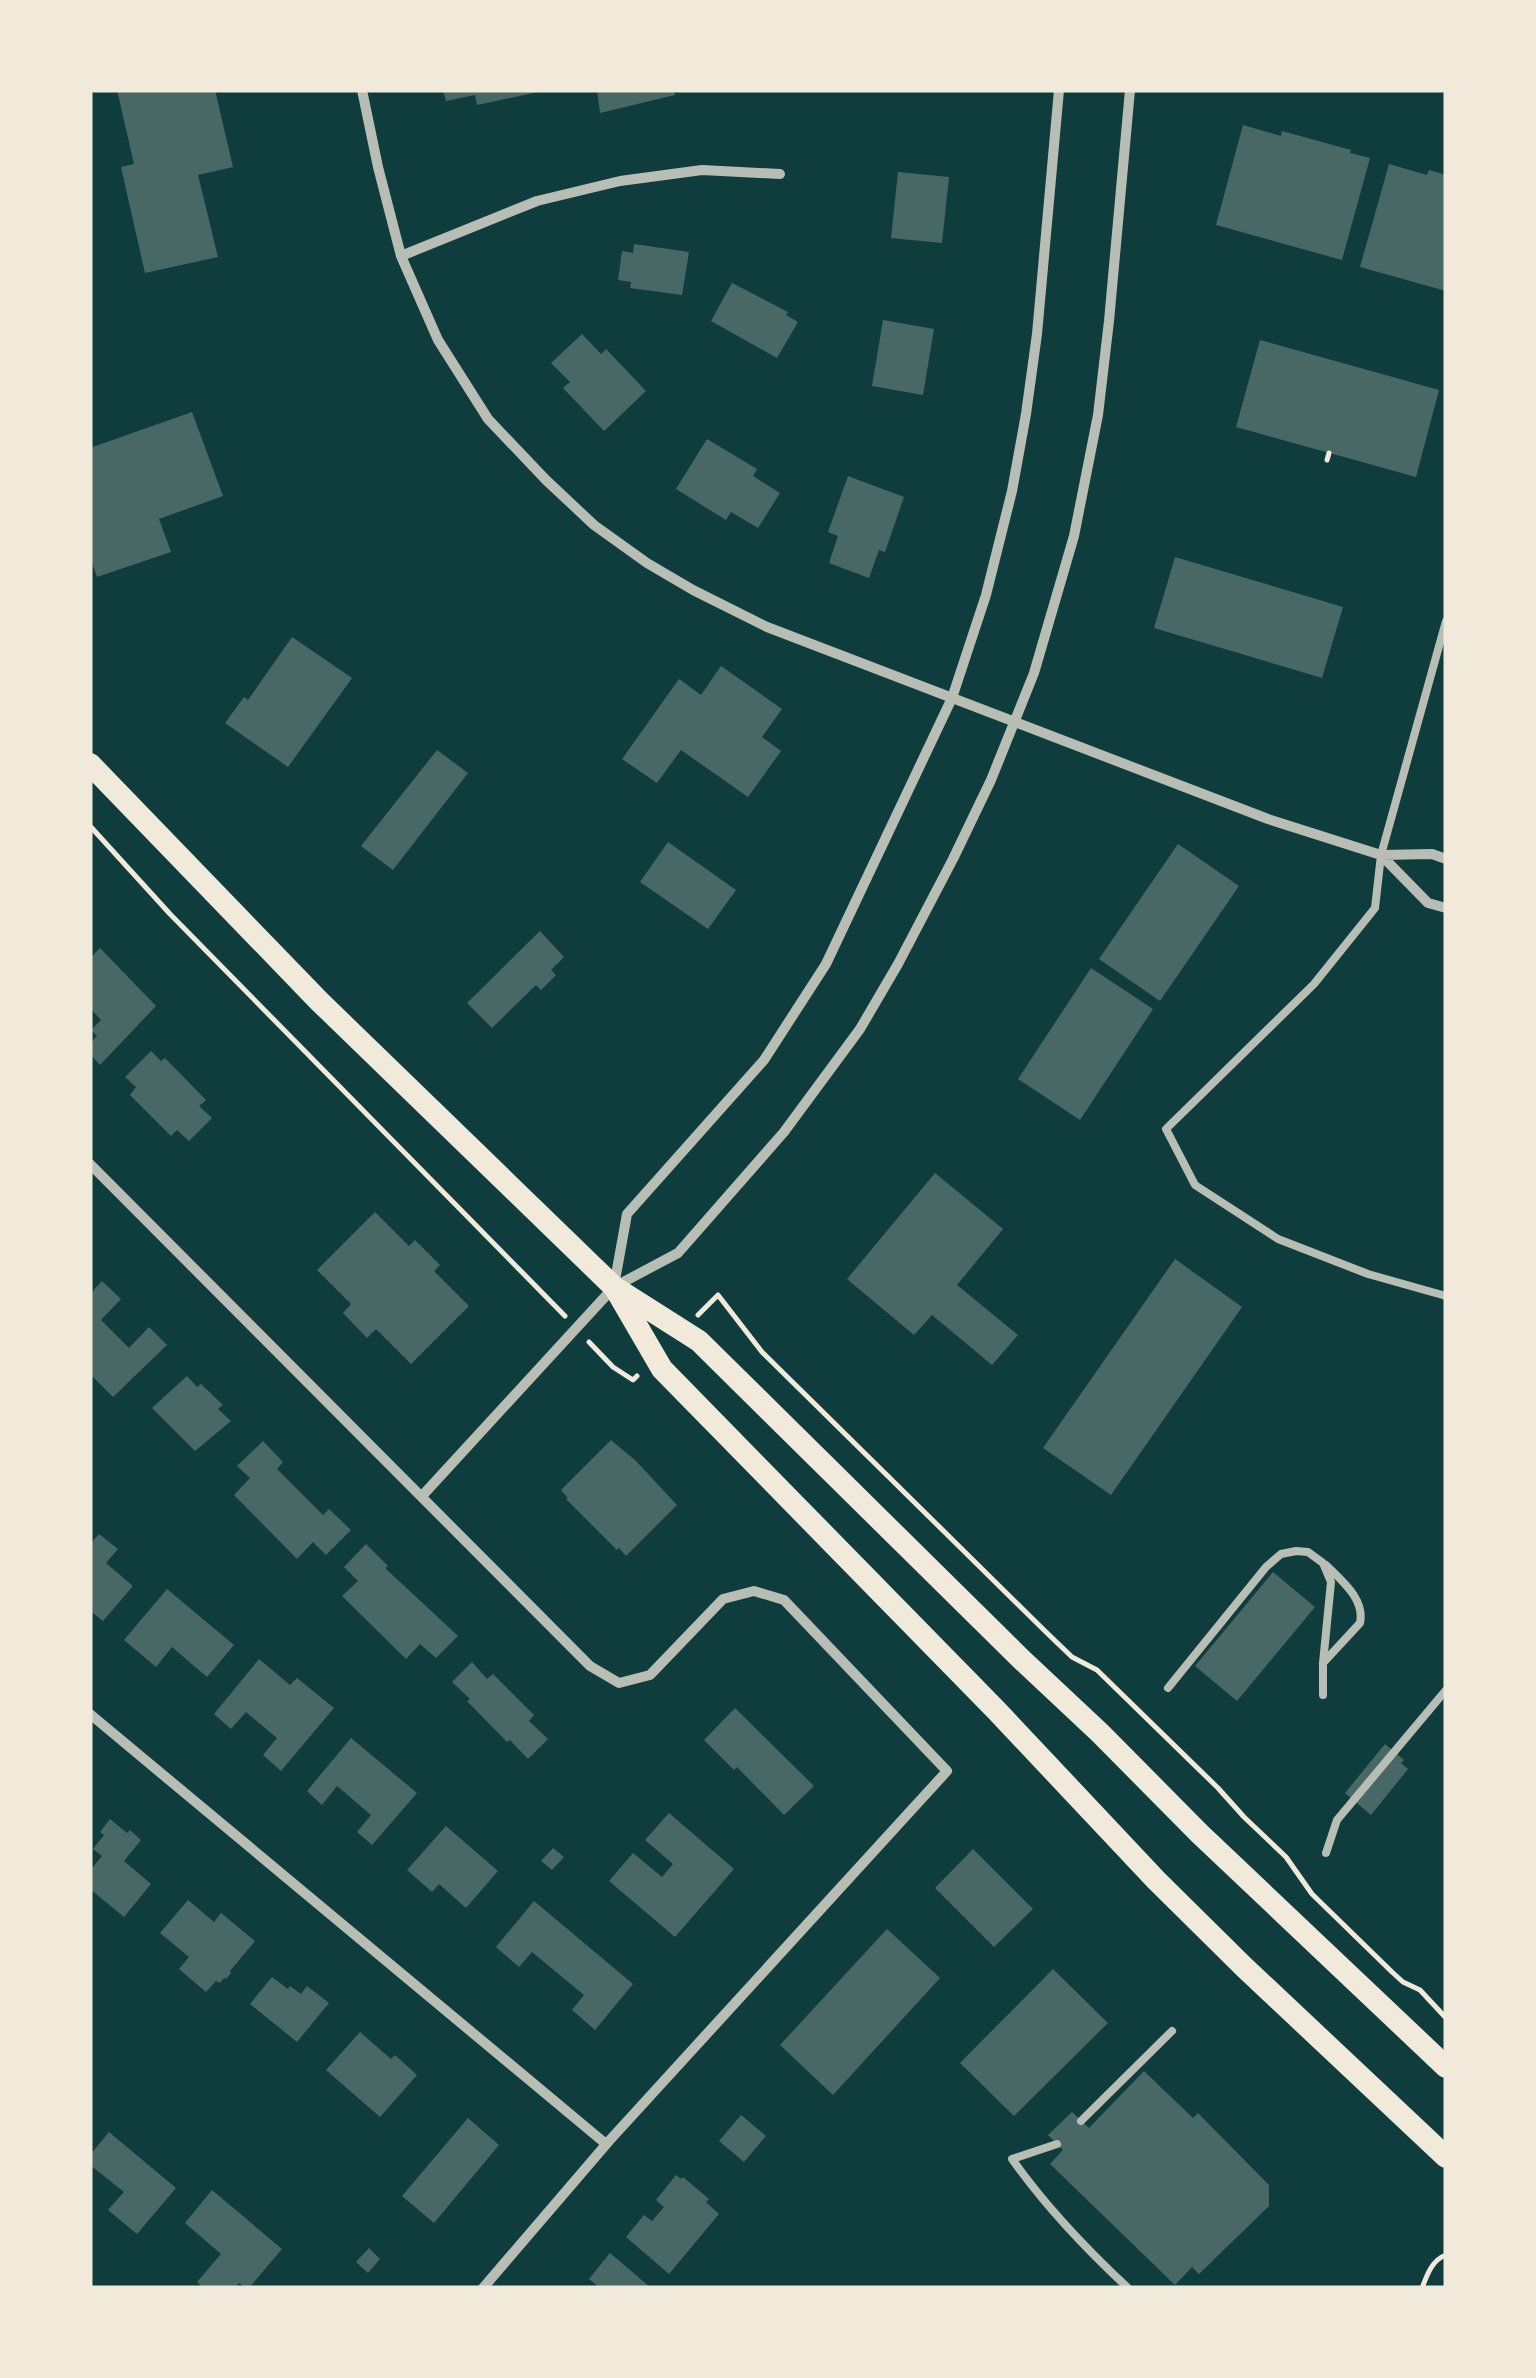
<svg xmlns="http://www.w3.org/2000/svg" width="1536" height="2378" font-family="'Roboto Condensed',sans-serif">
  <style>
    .building { fill: #486865 }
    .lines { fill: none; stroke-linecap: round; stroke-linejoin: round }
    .path { stroke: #f1e9da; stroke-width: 5 }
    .service { stroke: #b8beb3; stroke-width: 8 }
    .minor { stroke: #b8beb3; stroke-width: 10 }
    .primary { stroke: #f1e9da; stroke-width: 22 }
  </style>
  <rect width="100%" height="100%" fill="#0f3d3e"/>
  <!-- building -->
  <path class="building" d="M117 90H215L233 167 198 175 218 257 145 273 121 167 134 164Z
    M443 90H538V92L477 105 475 95 446 101Z
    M597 90H673L675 95 600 113Z
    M1243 125 1281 136 1282 131 1351 150 1350 153 1370 158 1342 260 1216 225Z
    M1389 164 1427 175 1429 170 1446 175V291L1360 267Z
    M898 172 949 177 942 243 891 238Z
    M634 244 689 252 682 295 630 288 631 282 618 280 622 251 633 253Z
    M732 283 788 312 786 315 798 322 777 358 711 321Z
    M883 320 934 329 923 395 872 386Z
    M582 334 601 354 606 349 646 391 604 431 563 388 570 382 551 363Z
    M1260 340 1439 390 1416 477 1236 427Z
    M192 412 223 496 159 519 171 552 97 577 90 557V483L93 482 90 473V448Z
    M707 439 757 469 753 476 780 493 758 528 731 512 726 520 676 489Z
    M848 476 904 497 885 552 879 550 869 578 829 563 838 536 828 532Z
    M1175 557 1343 607 1322 678 1154 628Z
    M292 637 352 678 288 767 225 723 244 697 248 700Z
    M721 666 782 709 762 737 781 751 748 797 681 750 657 783 622 759 679 679 701 695Z
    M437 750 468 773 393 870 361 846Z
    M668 842 736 890 708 929 640 882Z
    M1178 844 1239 886 1160 1001 1099 959Z
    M540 931 564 957 551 970 556 975 541 990 536 985 492 1028 467 1003Z
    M100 948 156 1006 100 1065 90 1054V1043L97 1036 91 1030 101 1020 90 1008V958Z
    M1091 968 1153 1009 1080 1120 1018 1079Z
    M151 1051 161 1061 165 1058 206 1100 199 1106 212 1118 189 1141 177 1130 171 1136 130 1095 136 1087 125 1077Z
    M935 1173 1003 1229 957 1285 1018 1335 992 1365 932 1315 914 1335 847 1279Z
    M375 1212 409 1246 415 1240 440 1265 434 1271 469 1306 411 1364 376 1329 367 1338 343 1313 351 1304 317 1270Z
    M1175 1259 1242 1307 1111 1495 1043 1448Z
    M102 1281 121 1299 101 1320 129 1348 149 1327 167 1345 113 1397 90 1374V1294Z
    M187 1376 197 1387 201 1384 223 1405 218 1409 231 1421 195 1451 152 1408Z
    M611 1440 636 1461 677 1505 626 1556 619 1548 617 1550 566 1499 568 1498 561 1490Z
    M263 1441 283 1462 277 1469 323 1515 329 1509 351 1530 326 1555 313 1542 297 1559 234 1495 250 1478 237 1466Z
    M99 1534 118 1549 106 1563 133 1586 103 1621 90 1611V1544Z
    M366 1544 388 1566 385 1568 458 1636 436 1658 420 1644 406 1659 342 1596 358 1581 344 1567Z
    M1273 1572 1315 1607 1237 1701 1195 1666Z
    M167 1589 234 1645 207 1677 172 1647 156 1667 124 1640Z
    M259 1659 290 1685 297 1678 334 1708 281 1771 263 1755 277 1738 246 1712 231 1729 214 1714Z
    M472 1662 487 1679 493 1674 534 1715 529 1721 548 1739 528 1759 510 1740 507 1742 467 1701 470 1699 452 1682Z
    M735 1708 814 1786 784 1815 737 1767 734 1770 704 1740Z
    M351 1738 417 1793 372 1845 357 1832 371 1815 337 1786 322 1805 307 1791Z
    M1385 1744 1404 1760 1401 1763 1408 1769 1371 1815 1345 1793Z
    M669 1813 734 1869 675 1937 609 1881 633 1853 662 1877 673 1864 645 1840Z
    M110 1819 127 1833 130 1830 141 1840 124 1861 151 1884 124 1917 90 1889V1865L93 1867 102 1856 93 1849 104 1835 100 1832Z
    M446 1826 498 1871 466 1908 439 1884 432 1892 407 1870Z
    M553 1848 564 1857 552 1870 541 1861Z
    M973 1849 1033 1909 994 1947 935 1888Z
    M188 1900 214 1922 221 1913 255 1941 230 1971 231 1973 226 1979 224 1978 220 1983 216 1981 206 1992 179 1969 189 1957 160 1933Z
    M534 1901 633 1984 595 2030 572 2010 584 1995 532 1952 519 1967 496 1947Z
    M887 1929 940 1978 833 2095 780 2045Z
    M1053 1969 1108 2023 1014 2116 960 2063Z
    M272 1977 288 1989 290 1986 301 1994 307 1986 329 2003 297 2042 250 2004Z
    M360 2032 391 2059 395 2055 417 2075 380 2117 326 2070Z
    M1144 2071 1193 2118 1198 2113 1269 2185V2206L1199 2274 1192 2267 1175 2285 1050 2164 1063 2150 1048 2135 1072 2112 1089 2128Z
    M741 2115 766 2136 744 2162 719 2141Z
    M468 2118 499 2145 434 2223 402 2196Z
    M109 2132 176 2188 137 2234 108 2210 124 2192 90 2165V2155Z
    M676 2175 681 2179 683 2177 709 2199 706 2202 719 2214 669 2274 626 2237 644 2215 652 2221 664 2207 656 2200Z
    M212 2190 282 2249 249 2288H245L239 2283 235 2288H203L197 2282 221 2254 185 2223Z
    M369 2248 380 2259 368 2273 356 2262Z
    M610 2253 651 2288H600L589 2279Z"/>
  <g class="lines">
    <!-- path -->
    <path class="path" d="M1327 460 1329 453
      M90 826 170 914 565 1316
      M698 1315 718 1295 762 1352 1047 1633 1072 1657 1097 1670 1218 1788 1244 1817 1286 1857 1312 1894 1392 1972 1403 1982 1420 1990 1446 2018
      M589 1342 613 1367 633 1380 637 1376
      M1422 2288C1427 2275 1432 2260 1446 2255"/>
    <!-- service -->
    <path class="service" d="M1446 621 1381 855 1375 908 1314 984 1166 1129 1195 1185 1278 1239 1368 1274 1446 1296
      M1323 1663 1360 1623C1365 1599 1342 1581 1326 1565
      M1168 1688 1266 1567 1281 1554 1296 1551 1308 1552 1323 1563 1331 1582 1323 1663V1695
      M1326 1853 1337 1820 1446 1690
      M1081 2121 1172 2031
      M1057 2144 1012 2159C1046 2207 1085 2248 1128 2288"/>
    <!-- minor -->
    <path class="minor" d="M362 90 378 167 401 256 438 340 488 419 546 480 594 525 647 563 693 590 767 627 1268 819 1381 855 1432 854 1446 859
      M401 256 537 201 620 181 702 170 780 174
      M1381 855 1428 903 1446 908
      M90 1164 590 1666 619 1683 650 1675 723 1599 754 1591 784 1600 947 1771 609 2141 483 2288
      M614 1286 627 1214 764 1060 826 964 952 698 986 595 1012 491 1026 414 1037 334 1059 90
      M422 1496 614 1287 678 1253 784 1132 860 1029 898 964 953 859 991 780 1034 673 1074 536 1098 415 1109 321 1130 90
      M90 1714 606 2144"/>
    <!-- primary -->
    <path class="primary" d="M90 764 319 1001 614 1287 699 1341 1020 1658 1100 1733 1200 1834 1446 2067
      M616 1290 662 1369 996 1710 1156 1880 1244 1967 1446 2157"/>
  </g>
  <!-- border -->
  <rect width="1536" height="2378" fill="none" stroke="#f1e9da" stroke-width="185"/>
</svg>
